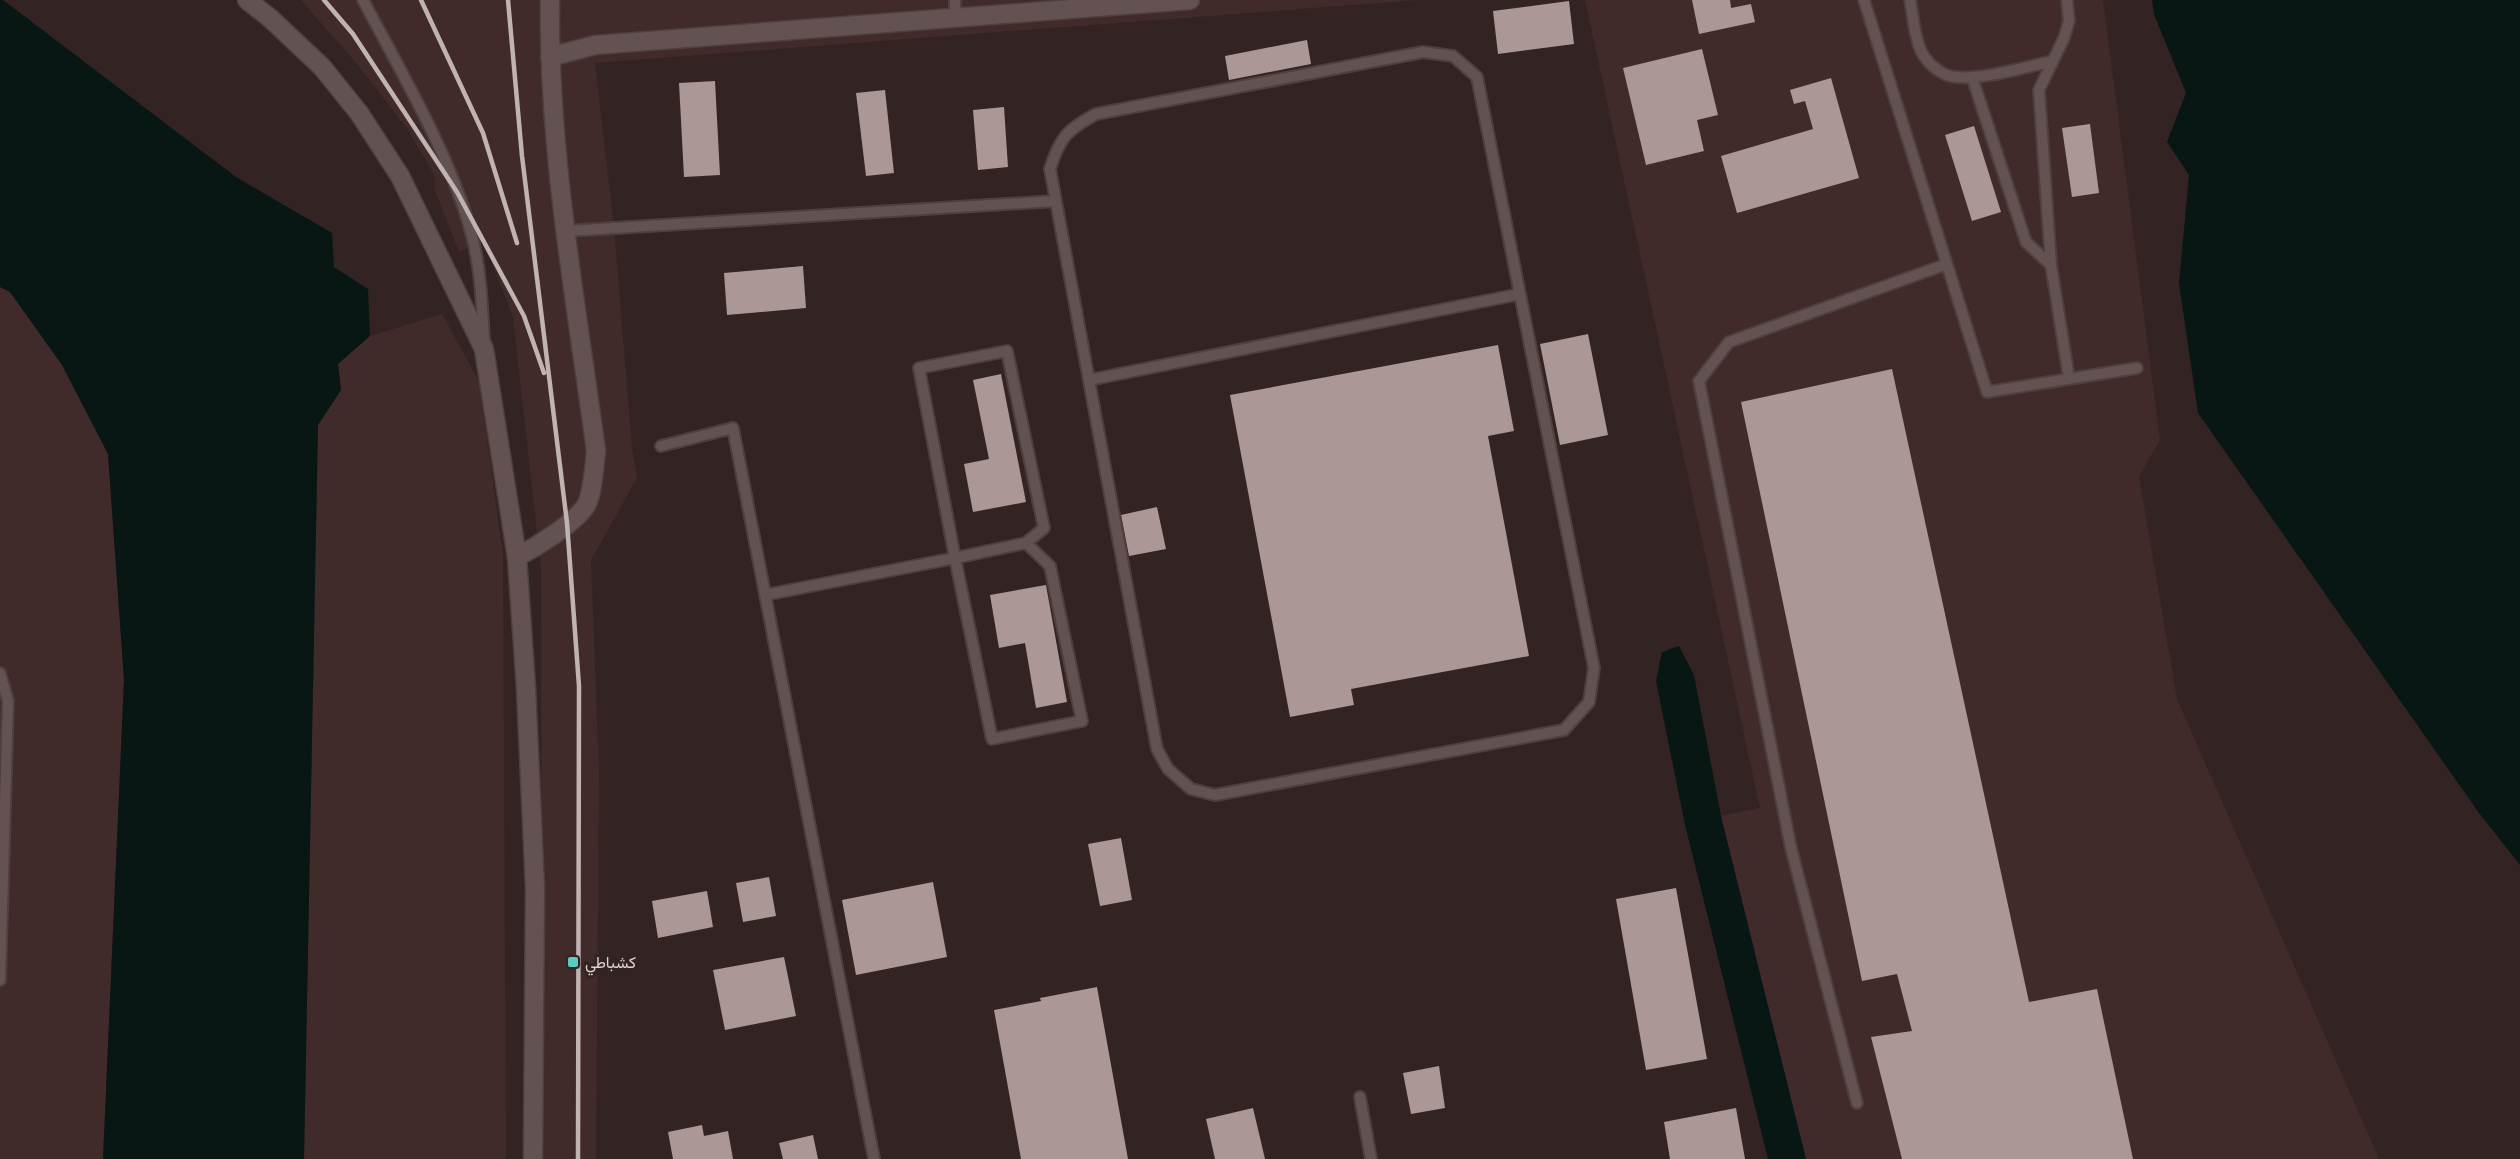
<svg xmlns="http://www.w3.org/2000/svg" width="2520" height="1159" font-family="Ubuntu,Vazirmatn,sans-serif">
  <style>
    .built { fill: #412a2a }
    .water { fill: #081714 }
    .building { fill: #ab9796 }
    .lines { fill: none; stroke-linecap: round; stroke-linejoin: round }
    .lane-casing { stroke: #4d403f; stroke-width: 14 }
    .street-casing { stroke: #4d403f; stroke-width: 21 }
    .lane { stroke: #635251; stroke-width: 10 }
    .street { stroke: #635251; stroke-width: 18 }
    .rail { stroke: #c0b4b3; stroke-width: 4.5 }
    .poi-dot { fill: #59cebe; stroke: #332423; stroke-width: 2 }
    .labels { text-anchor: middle; stroke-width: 6; stroke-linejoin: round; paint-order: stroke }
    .poi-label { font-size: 16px; fill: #ded3d2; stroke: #332423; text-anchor: start }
  </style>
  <rect width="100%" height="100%" fill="#332423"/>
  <!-- built -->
  <path class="built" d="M301 0H1418L595 63 614 228 632 448 637 478 591 560 599 774 596 1159H542L541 568 513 317 483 240 459 252 434 188 435 176 406 127 357 64Z
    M1585 0H2103L2160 440 2139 476 2177 699 2379 1159H1806L1720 816 1760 808Z
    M0 287 10 292 62 365 108 454 124 680 103 1159H0Z
    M442 314 479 381 503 555 506 1159H304L318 425 341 390 338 364 370 336Z"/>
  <!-- water -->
  <path class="water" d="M0 0H3L236 177 332 233 334 267 368 289 370 336 338 364 341 390 318 425 304 1159H103L124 680 108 454 62 365 10 292 0 287Z
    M2152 0H2520V865L2479 813 2198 413 2179 283 2189 175 2167 142 2186 93 2154 14Z
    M1679 646 1694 675 1721 816 1806 1159H1768L1685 825 1656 681 1662 652Z"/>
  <!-- building -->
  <path class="building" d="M1692 0H1730L1731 8 1751 4 1755 22 1699 34Z
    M1569 1 1574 44 1498 54 1493 11Z
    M1307 40 1311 64 1229 80 1225 56Z
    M1702 49 1718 115 1697 120 1704 151 1646 165 1623 68Z
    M1831 78 1859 178 1737 213 1721 156 1813 129 1805 101 1794 104 1790 90Z
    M715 81 720 175 684 177 679 83Z
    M885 90 894 173 866 176 856 93Z
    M1004 107 1008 167 978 170 973 110Z
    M2090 124 2099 193 2072 197 2062 128Z
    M1974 126 2001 212 1972 221 1945 135Z
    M803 266 806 308 727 315 724 273Z
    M1588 334 1608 435 1560 445 1540 344Z
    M1498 345 1514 431 1488 436 1529 656 1351 689 1354 705 1290 717 1230 395Z
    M1892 369 2029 1002 2097 989 2133 1159H1902L1871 1037 1912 1031 1897 974 1862 981 1741 402Z
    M1001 374 1026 502 973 512 964 464 989 459 973 380Z
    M1157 507 1166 549 1129 556 1121 515Z
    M1046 585 1067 702 1036 708 1025 643 999 648 990 595Z
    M1121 838 1132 900 1100 906 1088 844Z
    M769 877 776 916 743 922 736 883Z
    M933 882 947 957 856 975 842 900Z
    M1676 888 1707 1059 1646 1070 1616 899Z
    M707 891 713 927 658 938 652 901Z
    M784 957 796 1016 725 1030 713 970Z
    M1097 987 1128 1159H1021L994 1010 1041 1001 1040 998Z
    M1439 1066 1445 1108 1411 1114 1403 1073Z
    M1253 1108 1265 1159H1215L1206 1119Z
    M1736 1108 1745 1159H1670L1664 1122Z
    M702 1125 704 1136 728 1131 733 1159H673L668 1132Z
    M813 1135 818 1159H783L779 1143Z"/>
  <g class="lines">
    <!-- lane casing -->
    <g class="lane-casing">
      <path id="lane" d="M363 0C402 74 453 159 473 240 481 273 482 306 484 340
        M955 0V17
        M1864 0 1987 392 2137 368
        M1910 0C1913 15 1914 32 1919 46 1924 61 1940 76 1956 77 1983 80 2025 67 2053 61
        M2067 0 2069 21 2064 38 2039 90 2051 265 2069 378
        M1423 52 1453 56 1477 77 1594 668 1589 702 1564 730 1215 795 1191 789 1168 769 1157 749 1050 169C1060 137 1067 130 1096 114Z
        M1972 77 2026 242 2051 265
        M566 231 1056 201
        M1007 351 1044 528 1026 543 955 558 919 368Z
        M1089 380 1520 294
        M661 446 733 428 874 1159
        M765 595 955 558 992 739 1082 721 1050 566 1026 543
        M0 673 8 701 0 980
        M1360 1097 1371 1159
        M1857 1103 1791 848 1699 381 1729 342 1947 264"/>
    </g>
    <!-- street casing -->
    <g class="street-casing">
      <path id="street" d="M247 0 270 18 322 67 359 113 400 176 484 349 517 557 526 688 535 888 533 1159
        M550 57 595 45 1190 0
        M517 557C536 547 572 525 585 507 593 496 594 466 596 451 576 302 548 151 550 0"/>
    </g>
    <!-- lane -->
    <use href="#lane" class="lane"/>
    <!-- street -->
    <use href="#street" class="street"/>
    <!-- rail -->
    <path class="rail" d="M324 0 353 34 457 192 524 316 544 373
      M421 0 483 133 517 243
      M508 0 522 156 567 523 579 686 578 1159"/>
  </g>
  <!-- markers -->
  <rect class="poi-dot" x="567" y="956" width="12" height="12" rx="3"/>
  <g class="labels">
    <!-- poi labels -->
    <g class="poi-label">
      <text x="585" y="968">كشباطي</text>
    </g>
  </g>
</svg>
